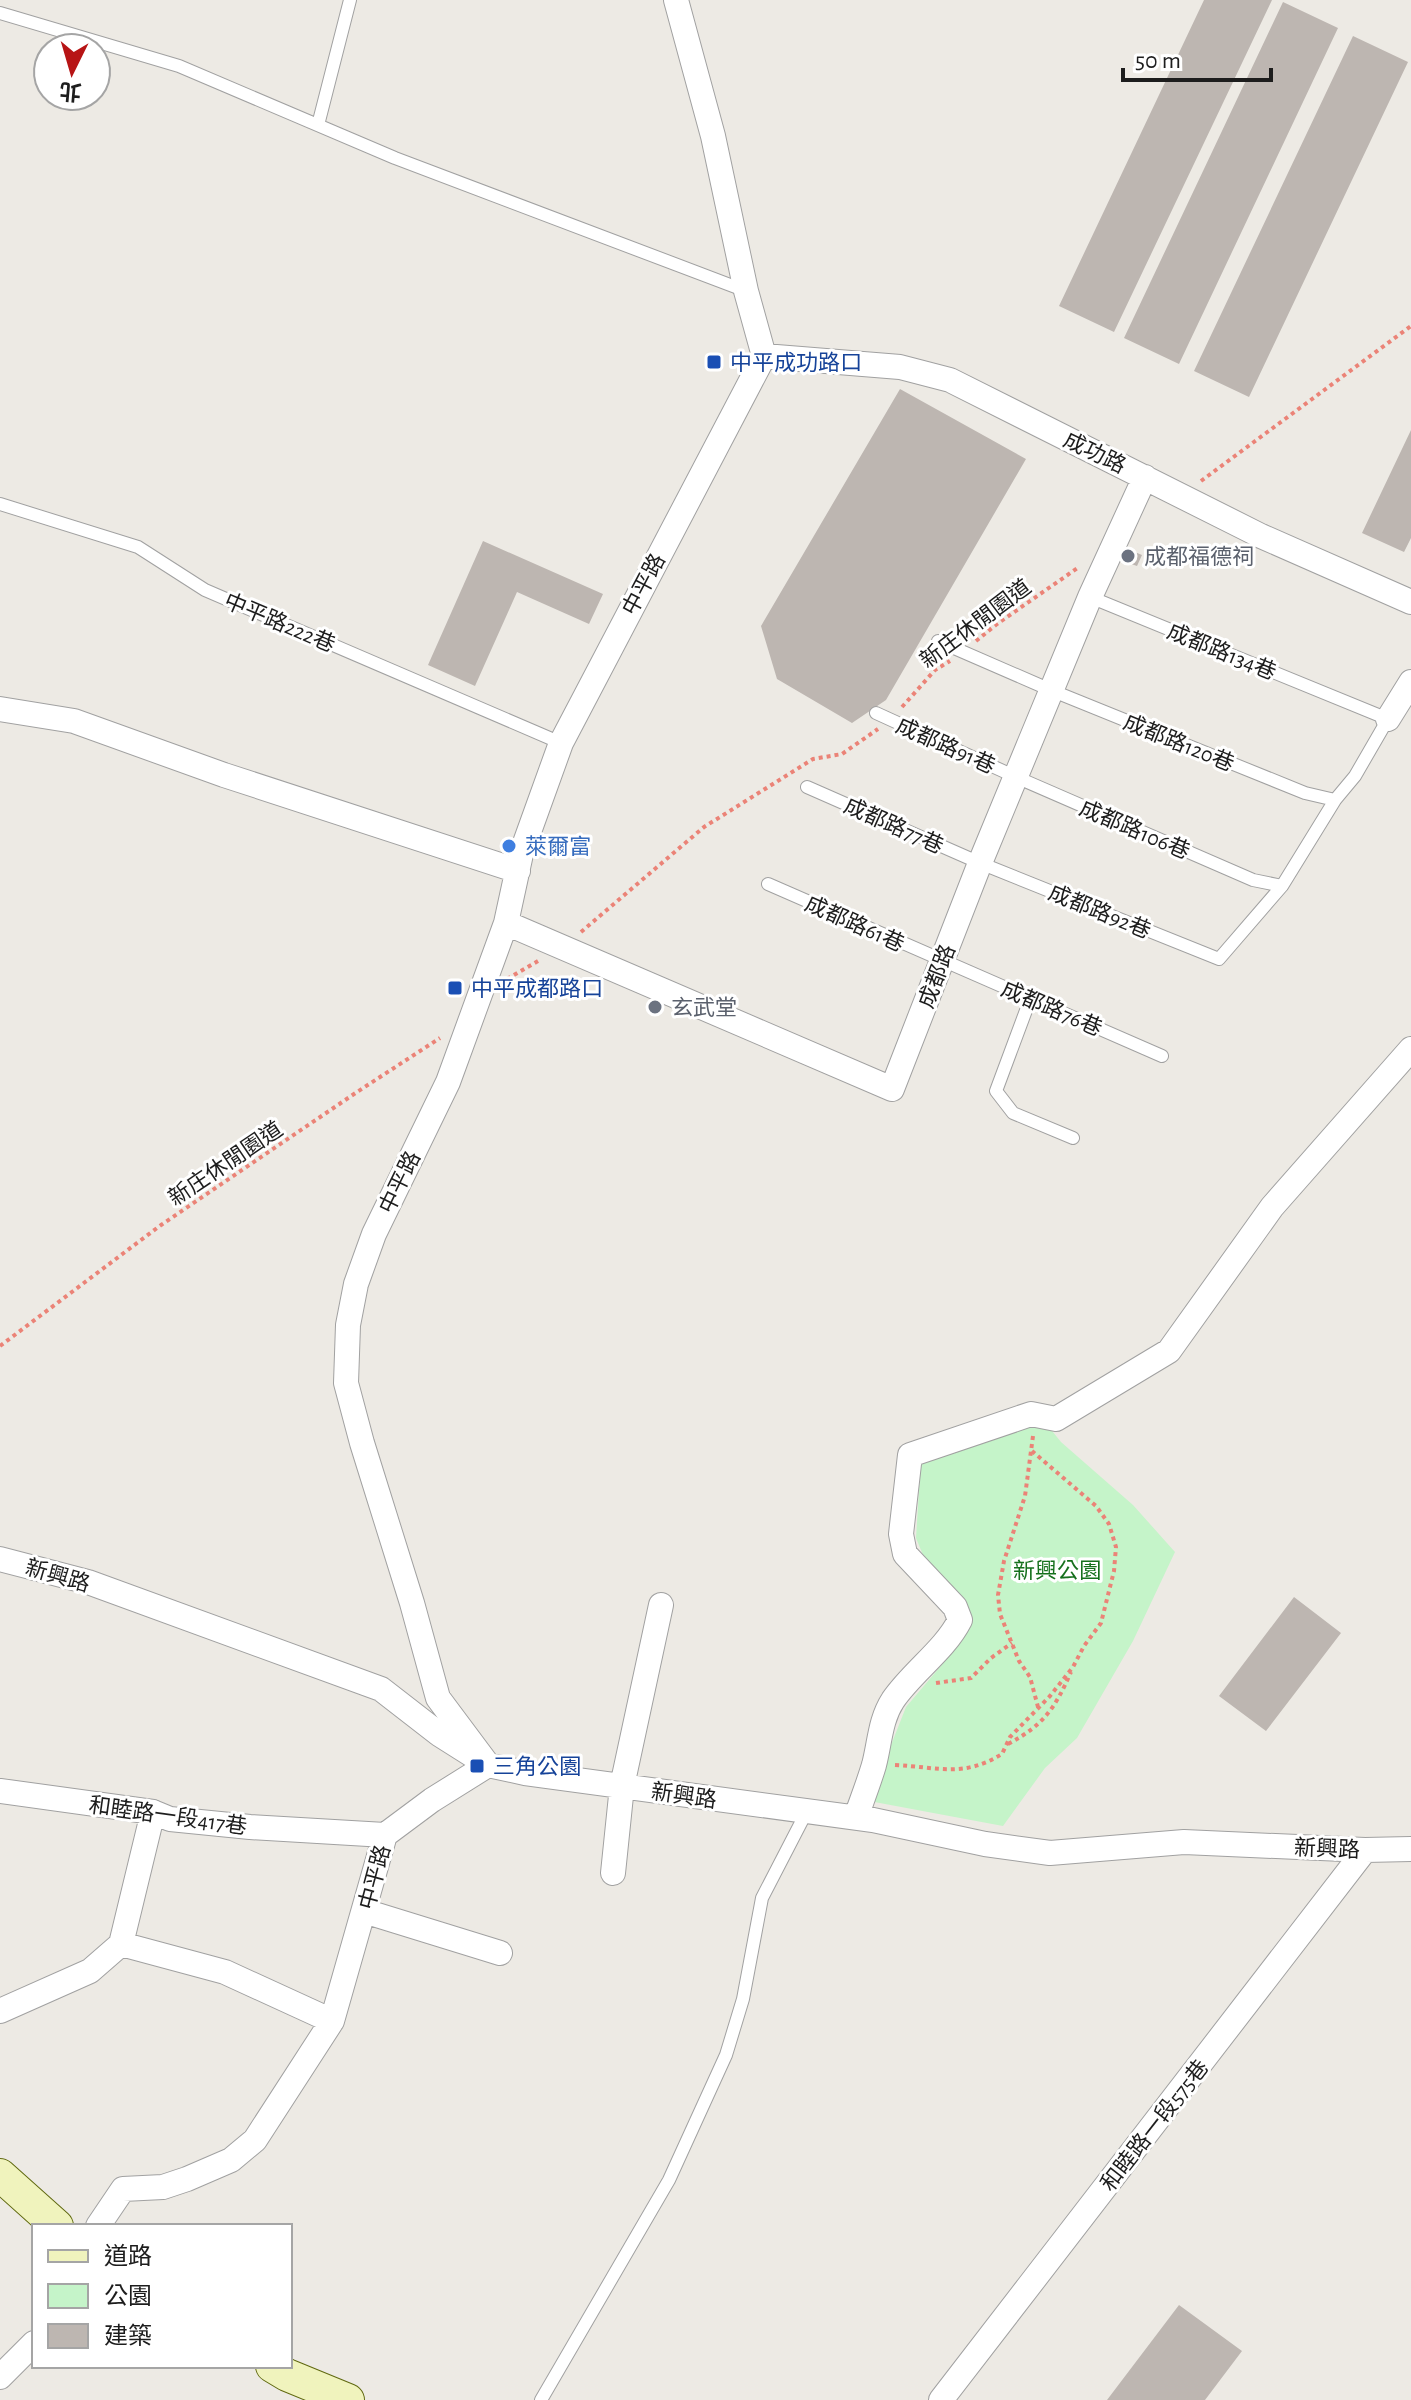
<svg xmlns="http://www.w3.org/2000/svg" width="1411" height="2400" font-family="'Alegreya Sans','Noto Sans TC',sans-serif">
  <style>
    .park { fill: #c5f4c9 }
    .building { fill: #bdb6b1 }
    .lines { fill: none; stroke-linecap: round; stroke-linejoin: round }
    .lane-casing { stroke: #a1a1a1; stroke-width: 14 }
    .street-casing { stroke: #a1a1a1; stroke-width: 26 }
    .secondary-casing { stroke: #606910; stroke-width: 34 }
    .path { stroke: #eb8377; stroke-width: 4; stroke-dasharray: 4 4; stroke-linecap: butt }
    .lane { stroke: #fff; stroke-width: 12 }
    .street { stroke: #fff; stroke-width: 24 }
    .secondary { stroke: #f0f3bd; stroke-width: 32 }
    .transit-dot { fill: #1a4fb4; stroke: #fff; stroke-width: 3 }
    .worship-dot { fill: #6b7280; stroke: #fff; stroke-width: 3 }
    .shop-dot { fill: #3f7fe0; stroke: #fff; stroke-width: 3 }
    .labels { text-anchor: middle; stroke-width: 6; stroke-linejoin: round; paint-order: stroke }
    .transit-label { font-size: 22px; fill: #164399; stroke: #fff; text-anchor: start }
    .street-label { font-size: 22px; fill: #1d1d1d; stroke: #fff }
    .worship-label { font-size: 22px; fill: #5b616d; stroke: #fff; text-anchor: start }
    .shop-label { font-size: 22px; fill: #366cbe; stroke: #fff; text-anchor: start }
    .park-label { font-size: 22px; fill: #16701d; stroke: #fff }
  </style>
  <rect width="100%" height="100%" fill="#edeae4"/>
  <!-- park -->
  <path class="park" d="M1044 1421 1061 1442 1133 1505 1175 1552 1133 1641 1077 1738 1045 1768 1003 1826 869 1801 906 1707 962 1641 965 1608 930 1572 916 1538 921 1458Z"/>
  <!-- building -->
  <path class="building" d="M1204 0H1272L1114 332 1059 306Z
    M1283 2 1338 28 1179 364 1124 338Z
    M1353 36 1408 62 1249 397 1194 371Z
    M900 389 1026 459 886 700 852 723 777 679 761 626Z
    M1411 430V538L1404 552 1362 533Z
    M483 541 603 594 589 624 517 592 475 686 428 665Z
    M1118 545 1142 555 1137 566 1114 558Z
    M1294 1597 1341 1633 1266 1731 1219 1696Z
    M1179 2305 1242 2351 1205 2400H1107Z"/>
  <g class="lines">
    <!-- lane casing -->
    <g class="lane-casing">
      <path id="lane" d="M0 13 179 66 395 158 746 291
        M318 125 350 0
        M0 504 138 547 205 590 561 743
        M938 641 1053 691 1305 793 1335 800
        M876 713 1016 777 1253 880 1282 886
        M807 787 980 863 1219 959 1282 886 1335 800 1355 776 1388 719 1090 597
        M768 884 1162 1056
        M1031 997 996 1091 1013 1113 1073 1138
        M541 2400 669 2180 726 2055 743 1999 762 1898 807 1811"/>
    </g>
    <!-- street casing -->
    <g class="street-casing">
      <path id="street" d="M764 356 900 367 950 380 1261 536 1411 602
        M0 709 74 721 224 775 518 871
        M1388 719 1411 682
        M506 923 892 1089 980 863 1090 597 1145 477
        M0 1559 88 1582 381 1689 439 1734 488 1765 525 1773 873 1820 985 1844 1050 1853 1184 1842 1365 1850 1411 1849
        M488 1765 438 1698 412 1603 362 1443 346 1383 348 1325 356 1284 374 1234 448 1082 506 923 521 854 561 743 764 356 746 291 713 136 676 0
        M0 1791 153 1812 170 1819 250 1827 385 1835
        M856 1817C862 1800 869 1782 874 1765 880 1742 880 1720 893 1700 913 1671 944 1651 960 1620L955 1607 905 1554 901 1534 910 1455 1031 1414 1056 1419 1169 1351 1272 1207 1411 1049
        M613 1873 622 1786 661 1605
        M364 1911 500 1953
        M121 1944 225 1972 332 2021
        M0 2011 90 1971 121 1944 153 1812
        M98 2226 123 2189 163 2187 187 2179 231 2160 255 2140 332 2021 385 1835 432 1800 488 1765
        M0 2377 34 2343
        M941 2400 1365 1850"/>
    </g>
    <!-- secondary casing -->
    <g class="secondary-casing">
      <path id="secondary" d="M0 2175 57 2226
        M272 2366 287 2375 348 2400"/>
    </g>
    <!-- path -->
    <path class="path" d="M1201 481 1411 326
      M976 641 997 624 1079 567
      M902 707 935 670 950 661
      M581 932 704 827 813 759 842 754 878 729
      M507 979 538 961
      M0 1346 161 1225 357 1092 440 1038
      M1033 1436 1025 1496 1004 1561 998 1595 1000 1614 1019 1661 1030 1677 1038 1707
      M936 1683 971 1678 991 1658 1012 1643
      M1008 1744C1044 1725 1055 1708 1071 1672
      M895 1765C938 1767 963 1778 1002 1754L1010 1737 1050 1696 1073 1667 1084 1646 1101 1623 1114 1571 1116 1547 1109 1524 1096 1506 1032 1451"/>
    <!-- lane -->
    <use href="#lane" class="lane"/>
    <!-- street -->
    <use href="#street" class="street"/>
    <!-- secondary -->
    <use href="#secondary" class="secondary"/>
  </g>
  <!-- markers -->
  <g class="transit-dot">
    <rect x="706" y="354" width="16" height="16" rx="4"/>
    <rect x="447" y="980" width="16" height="16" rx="4"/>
    <rect x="469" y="1758" width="16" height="16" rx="4"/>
  </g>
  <g class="worship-dot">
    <circle cx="1128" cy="556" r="8"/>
    <circle cx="655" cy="1007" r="8"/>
  </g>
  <circle class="shop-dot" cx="509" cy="846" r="8"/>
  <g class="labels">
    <!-- transit labels -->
    <g class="transit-label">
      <text x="730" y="370">中平成功路口</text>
      <text x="471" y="996">中平成都路口</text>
      <text x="493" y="1774">三角公園</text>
    </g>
    <!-- street labels -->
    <g class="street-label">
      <text transform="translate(1095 452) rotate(26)" y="8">成功路</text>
      <text transform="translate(643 584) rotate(-62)" y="8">中平路</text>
      <text transform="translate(280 622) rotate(23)" y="8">中平路222巷</text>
      <text transform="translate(975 623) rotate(-37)" y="8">新庄休閒園道</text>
      <text transform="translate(1222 651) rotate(22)" y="8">成都路134巷</text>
      <text transform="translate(1179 742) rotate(22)" y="8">成都路120巷</text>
      <text transform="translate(946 745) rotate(24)" y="8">成都路91巷</text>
      <text transform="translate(894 825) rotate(24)" y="8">成都路77巷</text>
      <text transform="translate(1135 829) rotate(23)" y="8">成都路106巷</text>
      <text transform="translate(1100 911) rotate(22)" y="8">成都路92巷</text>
      <text transform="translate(855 923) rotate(24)" y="8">成都路61巷</text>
      <text transform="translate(936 976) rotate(-69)" y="8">成都路</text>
      <text transform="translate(1052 1008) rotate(23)" y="8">成都路76巷</text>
      <text transform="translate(225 1163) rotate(-34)" y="8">新庄休閒園道</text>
      <text transform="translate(399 1182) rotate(-64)" y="8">中平路</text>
      <text transform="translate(58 1575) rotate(16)" y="8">新興路</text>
      <text transform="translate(684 1795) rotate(8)" y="8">新興路</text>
      <text transform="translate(168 1815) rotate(8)" y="8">和睦路一段417巷</text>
      <text transform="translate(1327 1848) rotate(2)" y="8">新興路</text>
      <text transform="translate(374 1877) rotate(-75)" y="8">中平路</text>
      <text transform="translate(1154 2125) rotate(-52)" y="8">和睦路一段575巷</text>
    </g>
    <!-- worship labels -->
    <g class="worship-label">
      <text x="1144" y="564">成都福德祠</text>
      <text x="671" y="1015">玄武堂</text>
    </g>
    <!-- shop labels -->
    <g class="shop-label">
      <text x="525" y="854">萊爾富</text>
    </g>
    <!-- park labels -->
    <g class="park-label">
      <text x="1057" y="1578">新興公園</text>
    </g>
  </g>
  <!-- legend -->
  <rect x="32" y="2224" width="260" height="144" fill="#ffffff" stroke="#a5a5a5" stroke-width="2"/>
  <rect x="48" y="2250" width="40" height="12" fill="#f0f3bd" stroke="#a5a5a5" stroke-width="2"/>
  <text x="104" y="2264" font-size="24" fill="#1d1d1d">道路</text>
  <rect x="48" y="2284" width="40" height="24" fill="#c5f4c9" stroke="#a5a5a5" stroke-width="2"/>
  <text x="104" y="2304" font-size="24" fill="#1d1d1d">公園</text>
  <rect x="48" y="2324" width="40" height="24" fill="#bdb6b1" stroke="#a5a5a5" stroke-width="2"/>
  <text x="104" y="2344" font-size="24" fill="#1d1d1d">建築</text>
  <!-- north arrow -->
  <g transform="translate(72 72) rotate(185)"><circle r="38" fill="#ffffff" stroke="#a5a5a5" stroke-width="2"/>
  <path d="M0-6L14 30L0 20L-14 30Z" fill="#b71415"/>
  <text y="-12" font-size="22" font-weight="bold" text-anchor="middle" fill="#1d1d1d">北</text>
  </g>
  <!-- scale -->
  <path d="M1123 68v12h148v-12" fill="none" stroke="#1d1d1d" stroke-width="4"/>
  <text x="1135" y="68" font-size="24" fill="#1d1d1d" stroke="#ffffff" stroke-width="6" paint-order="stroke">50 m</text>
</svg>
